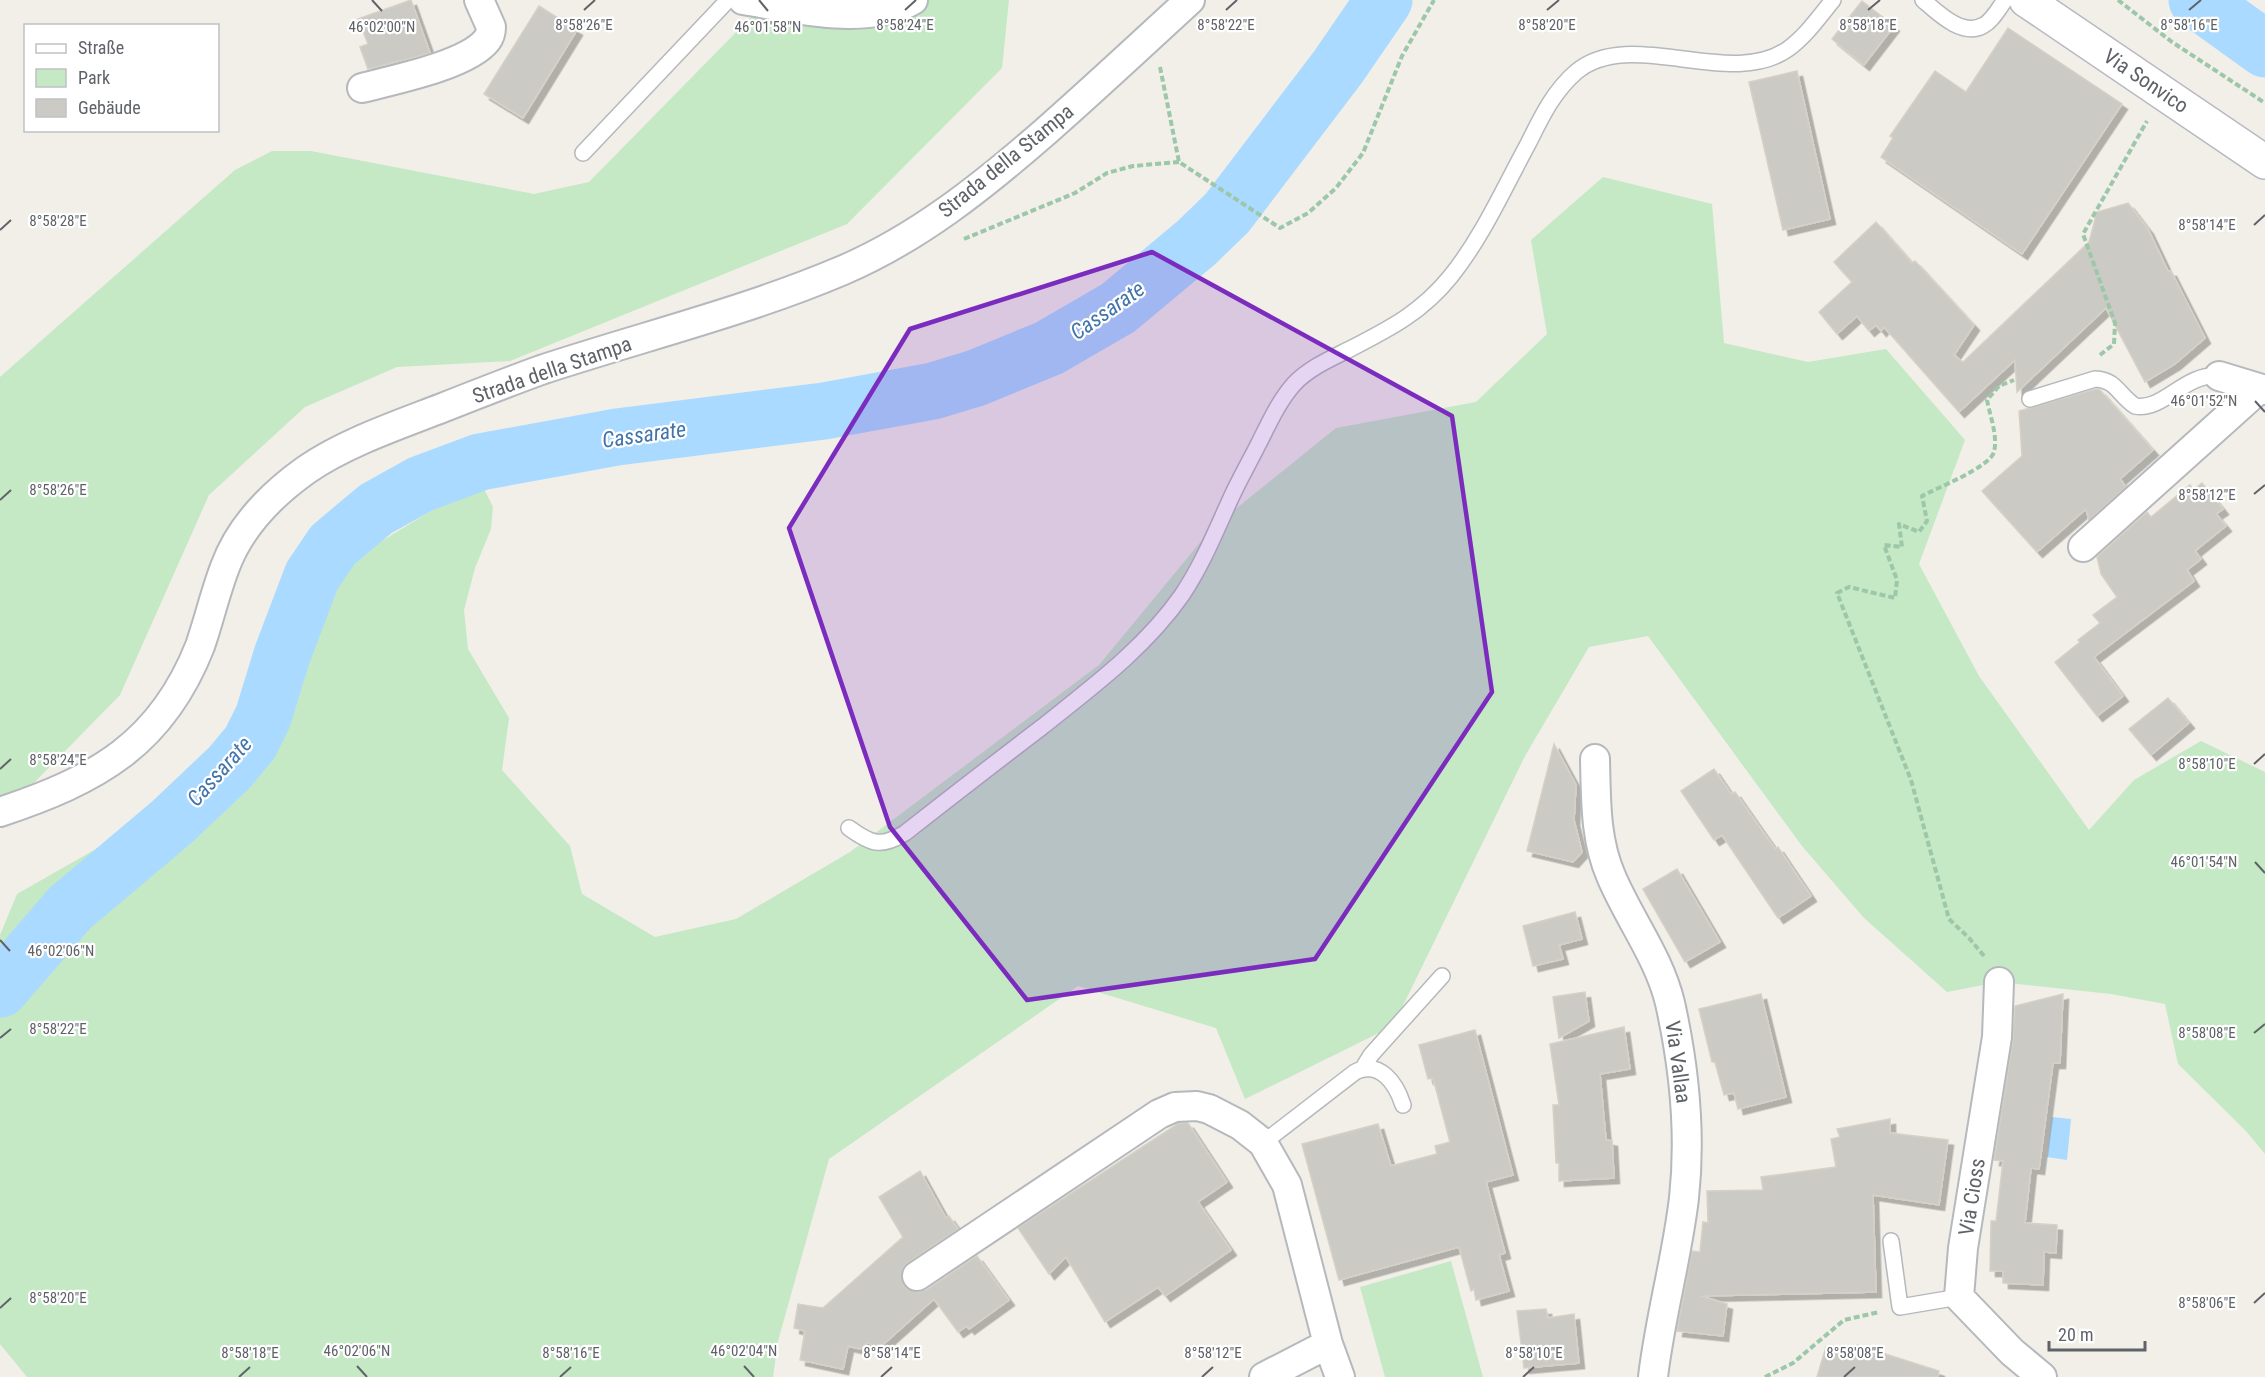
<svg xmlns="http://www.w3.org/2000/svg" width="2265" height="1377" font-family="'Roboto Condensed',sans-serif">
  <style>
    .green { fill: #c5e8c5 }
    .water { fill: #aadaff }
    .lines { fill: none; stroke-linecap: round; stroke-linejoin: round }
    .river { stroke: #aadaff; stroke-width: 57 }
    .building { fill: #cccac5; stroke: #d6d1c6; stroke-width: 1.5; filter: url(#shadow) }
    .lane-casing { stroke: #b5b8bc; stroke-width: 18 }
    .street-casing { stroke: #b5b8bc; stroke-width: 32 }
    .secondary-casing { stroke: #b6babf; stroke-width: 36 }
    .path { stroke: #9cc7a9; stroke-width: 4; stroke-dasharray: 6 3; stroke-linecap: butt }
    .lane { stroke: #fff; stroke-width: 15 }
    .street { stroke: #fff; stroke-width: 28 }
    .secondary { stroke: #fff; stroke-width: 33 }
    .marked { fill: #7b2cbf; fill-opacity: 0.2; stroke: #7b2cbf; stroke-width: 4.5; stroke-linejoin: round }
    .ticks { fill: none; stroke: #5f6368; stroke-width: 2 }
    .labels { text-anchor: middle; stroke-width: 4.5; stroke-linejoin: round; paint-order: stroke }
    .street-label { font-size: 21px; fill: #5f6368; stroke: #fff }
    .water-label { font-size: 22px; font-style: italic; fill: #4174aa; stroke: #fff }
    .ticks-label { font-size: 15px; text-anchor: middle; fill: #5f6368; stroke: #fff; stroke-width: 4.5; stroke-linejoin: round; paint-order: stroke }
  </style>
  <defs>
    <filter id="shadow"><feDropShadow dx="5.5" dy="5.5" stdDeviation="0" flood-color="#0004"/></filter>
  </defs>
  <rect width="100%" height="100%" fill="#f1efe8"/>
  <!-- green -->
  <path class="green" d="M736 0H1009L1002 68 847 224 510 361 397 367 305 407 209 495 120 695 26 791 0 798V377L235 170 272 151H311L534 194 589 182 751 17Z
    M1603 177 1712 204 1724 343 1808 362 1886 349 1965 440 1919 564 1979 676 2089 830 2134 780 2201 741 2265 772V1154L2246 1131 2178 1064 2165 1004 2111 994 1999 982 1947 992 1864 918 1802 846 1648 636 1589 647 1525 756 1393 1026 1245 1099 1216 1028 1078 986 829 1159 778 1341 773 1377H27L0 1344V935L17 894 124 833 231 752 310 585 480 481 493 507 491 529 475 568 464 610 468 649 509 718 502 770 570 846 582 894 655 937 736 919 850 852 1099 665 1212 528 1336 428 1476 402 1547 334 1531 240Z
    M1451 1261 1483 1377H1385L1360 1287Z"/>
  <!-- water -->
  <path class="water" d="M2052 1117 2071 1119 2067 1160 2047 1157Z"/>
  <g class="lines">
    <!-- river -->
    <path class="river" d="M2197 0 2265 49
      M0 989 70 908 172 822 230 767 250 743 263 717 282 655 312 576 333 545 376 509 421 484 480 462 617 437 824 411 933 391 976 378 1049 348 1118 308 1196 243 1227 213 1338 67 1384 0"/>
  </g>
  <!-- building -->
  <path class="building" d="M411 0 430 53 368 69 360 47 368 44 358 19Z
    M1862 1 1894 26 1864 65 1832 39Z
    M539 6 577 30 523 118 484 94Z
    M2008 28 2122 104 2022 254 1881 157 1893 138 1890 136 1935 71 1966 92Z
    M1797 71 1830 219 1783 230 1749 82Z
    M2128 203 2148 229 2168 271H2171L2205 338 2175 364 2145 382 2106 308 2017 392 2015 360 1959 412 1884 327 1881 331 1876 325 1869 331 1857 316 1837 334 1819 312 1852 282 1834 262 1876 222 1912 263 1915 261 1974 325 1954 355 1963 362 2089 242 2097 212Z
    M2096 389 2100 390 2153 450 2120 479 2126 487 2089 520 2086 509 2037 552 1982 491 2022 456 2019 411Z
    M2202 483 2223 509 2216 514 2226 526 2195 551 2201 559 2187 570 2194 581 2094 657 2123 696 2097 716 2055 662 2080 642 2078 640 2100 623 2093 615 2117 597 2101 574 2097 557 2147 512 2151 517 2190 485 2193 490Z
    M2168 698 2189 723 2151 755 2129 729Z
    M1554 744 1576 785 1574 820 1582 852 1573 862 1527 851Z
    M1714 769 1731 794 1735 792 1775 849 1778 847 1811 896 1778 918 1722 835 1714 840 1681 791Z
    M1677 869 1720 942 1685 962 1643 889Z
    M1575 912 1582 939 1559 945 1563 959 1533 966 1523 926Z
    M1585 992 1589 1021 1559 1038 1553 997Z
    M1761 994 1786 1097 1738 1109 1734 1093 1724 1095 1715 1062H1712L1699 1009Z
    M2063 994 2060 1063H2053L2039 1169 2031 1168 2025 1223 2057 1225 2056 1253 2044 1252 2043 1285 2003 1283V1271H1990L1991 1221H1996L2003 1161 1994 1160 2013 1039 2015 1006Z
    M1624 1027 1630 1069 1600 1074 1606 1140 1612 1141 1614 1178 1559 1181V1163H1556L1553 1105H1559L1550 1044Z
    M1475 1030 1513 1175 1486 1182 1505 1253 1499 1255 1509 1291 1476 1300 1474 1289 1471 1291 1459 1247 1339 1280 1302 1144 1378 1124 1391 1166 1437 1154 1435 1146 1450 1142 1433 1078 1428 1079 1419 1045Z
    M1890 1119V1133L1948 1140 1939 1205 1873 1195 1876 1292 1701 1296 1727 1304 1723 1336 1677 1331 1692 1251 1700 1252 1703 1222 1708 1223 1707 1191 1763 1190 1761 1177 1836 1167 1831 1139 1840 1137 1837 1129Z
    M1179 1123H1188L1227 1182 1198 1202 1231 1250 1165 1296 1158 1287 1105 1322 1066 1257 1049 1274 1018 1228Z
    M920 1171 946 1218 949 1216 958 1229 907 1263 903 1268 901 1276 904 1286 909 1290 918 1292 926 1290 977 1256 1009 1300 969 1329 967 1326 958 1332 934 1299 877 1350 868 1342 860 1349 848 1346 843 1369 800 1360 805 1331 794 1328 798 1304 823 1308 903 1237 879 1197Z
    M1546 1309 1548 1318 1574 1314 1579 1363 1524 1368 1517 1311Z
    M1857 1345 1939 1371 1938 1377H1817L1826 1347 1854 1356Z"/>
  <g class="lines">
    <!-- lane casing -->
    <g class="lane-casing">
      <path id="lane" d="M1923 0C1938 13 1963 38 1984 25 1993 20 1999 8 2005 0
        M583 153 728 0
        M2030 399 2095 379C2117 380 2118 395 2135 406 2164 411 2184 373 2219 376
        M849 828C871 844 881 848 905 833 951 797 996 762 1042 727 1092 687 1145 648 1182 595 1202 565 1215 533 1230 500 1239 480 1250 461 1260 441 1270 421 1279 401 1294 384 1309 368 1330 359 1350 349 1391 328 1422 312 1451 276 1483 236 1504 188 1528 144 1541 118 1553 92 1576 72 1630 26 1730 90 1788 49 1806 36 1819 17 1833 0
        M1363 1068 1371 1055 1442 976
        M1263 1143 1355 1072C1380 1060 1396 1083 1403 1105
        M1891 1241 1900 1307 1959 1297"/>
    </g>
    <!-- street casing -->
    <g class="street-casing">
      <path id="street" d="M743 0C793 8 866 27 913 0
        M362 88C393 80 468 65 487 40 490 36 491 31 491 27L479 0
        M2219 376 2265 390
        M2083 547 2259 389
        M1595 759C1596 799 1595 839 1611 876 1629 919 1659 957 1670 1003 1684 1066 1691 1134 1684 1198 1677 1258 1660 1317 1653 1377
        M0 812C96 780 161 745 200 646 209 620 215 593 225 567 240 526 271 495 306 470 345 443 398 425 442 408 475 395 508 382 541 370 641 337 744 312 841 271 917 239 983 186 1045 132 1094 89 1142 44 1190 0
        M1999 982 1997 1037 1963 1248 1959 1297 2012 1352 2042 1377
        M917 1276 1159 1114 1175 1107 1197 1106 1209 1109 1240 1125 1263 1143 1287 1185 1328 1344 1340 1377
        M1264 1377 1328 1344"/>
    </g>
    <!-- secondary casing -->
    <g class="secondary-casing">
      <path id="secondary" d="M2026 0 2265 162"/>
    </g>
    <!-- path -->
    <path class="path" d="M2118 0 2172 42 2265 103
      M1160 67 1179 162 1280 228 1308 213 1336 188 1363 153 1402 56 1434 0
      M964 239 1075 193 1107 173 1133 166 1179 162
      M2100 355 2114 344 2115 323 2083 234 2147 121
      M1984 956 1969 938 1949 919 1911 780 1837 593 1849 587 1895 598 1897 580 1884 545 1902 547 1899 524 1919 532 1927 521 1922 496C1937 488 1990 467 1994 452 1998 436 1990 416 1987 400L1999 386 2014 380
      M1765 1377 1793 1363 1844 1320 1879 1312"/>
    <!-- lane -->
    <use href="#lane" class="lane"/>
    <!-- street -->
    <use href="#street" class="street"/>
    <!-- secondary -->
    <use href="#secondary" class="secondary"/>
  </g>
  <!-- marked area -->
  <path class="marked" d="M1152 252 1452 416 1492 692 1315 959 1027 1000 890 827 789 528 910 329Z"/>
  <!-- ticks -->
  <path class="ticks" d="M372 0 382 11M759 0 768 11M584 10 595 0M905 10 916 0M1226 10 1237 0M1547 10 1559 0M1868 10 1880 0M2189 10 2201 0M2254 225 2265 215M0 230 11 220M2255 401 2265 412M2254 494 2265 485M0 500 11 490M2254 764 2265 754M0 769 11 759M2255 862 2265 873M0 940 10 951M2254 1033 2265 1024M0 1038 11 1029M2254 1303 2265 1293M0 1308 11 1298M357 1366 367 1377M744 1366 754 1377M239 1377 250 1367M560 1377 571 1367M881 1377 892 1367M1202 1377 1213 1367M1523 1377 1534 1367M1844 1377 1855 1367"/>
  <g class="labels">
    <!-- street labels -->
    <g class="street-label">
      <text transform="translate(2146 81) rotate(34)" y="7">Via Sonvico</text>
      <text transform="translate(1006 161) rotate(-39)" y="7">Strada della Stampa</text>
      <text transform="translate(552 370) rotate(-19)" y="7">Strada della Stampa</text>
      <text transform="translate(1678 1062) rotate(82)" y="7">Via Vallaa</text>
      <text transform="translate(1972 1197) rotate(-81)" y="7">Via Cioss</text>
    </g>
    <!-- water labels -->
    <g class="water-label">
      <text transform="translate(1107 310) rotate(-35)" y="8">Cassarate</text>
      <text transform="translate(644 434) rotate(-8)" y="8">Cassarate</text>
      <text transform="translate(219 771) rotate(-48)" y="8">Cassarate</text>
    </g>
  </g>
  <g class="ticks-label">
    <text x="584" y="30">8°58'26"E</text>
    <text x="905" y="30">8°58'24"E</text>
    <text x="1226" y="30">8°58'22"E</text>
    <text x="1547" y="30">8°58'20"E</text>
    <text x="1868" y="30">8°58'18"E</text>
    <text x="2189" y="30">8°58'16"E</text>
    <text x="382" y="32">46°02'00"N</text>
    <text x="768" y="32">46°01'58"N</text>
    <text x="58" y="226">8°58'28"E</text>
    <text x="2207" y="230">8°58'14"E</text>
    <text x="2204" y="406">46°01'52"N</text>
    <text x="58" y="495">8°58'26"E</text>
    <text x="2207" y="500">8°58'12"E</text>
    <text x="58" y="765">8°58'24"E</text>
    <text x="2207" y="769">8°58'10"E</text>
    <text x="2204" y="867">46°01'54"N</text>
    <text x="61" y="956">46°02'06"N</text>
    <text x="58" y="1034">8°58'22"E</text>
    <text x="2207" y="1038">8°58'08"E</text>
    <text x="58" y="1303">8°58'20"E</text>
    <text x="2207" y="1308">8°58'06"E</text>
    <text x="357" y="1356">46°02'06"N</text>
    <text x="744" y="1356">46°02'04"N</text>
    <text x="250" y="1358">8°58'18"E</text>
    <text x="571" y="1358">8°58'16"E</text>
    <text x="892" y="1358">8°58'14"E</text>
    <text x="1213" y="1358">8°58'12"E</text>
    <text x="1534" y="1358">8°58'10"E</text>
    <text x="1855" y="1358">8°58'08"E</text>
  </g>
  <!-- legend -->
  <rect x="24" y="24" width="195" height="108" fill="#ffffff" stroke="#bfc1c3" stroke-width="1.5"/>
  <rect x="36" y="44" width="30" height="9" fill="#ffffff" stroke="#bfc1c3" stroke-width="1.5"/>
  <text x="78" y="54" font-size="18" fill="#5f6368">Straße</text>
  <rect x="36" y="69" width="30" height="18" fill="#c5e8c5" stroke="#bfc1c3" stroke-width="1.5"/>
  <text x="78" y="84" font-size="18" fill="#5f6368">Park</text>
  <rect x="36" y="99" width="30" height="18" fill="#cccac5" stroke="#bfc1c3" stroke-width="1.5"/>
  <text x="78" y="114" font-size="18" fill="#5f6368">Gebäude</text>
  <!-- scale -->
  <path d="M2049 1341v9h96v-9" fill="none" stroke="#5f6368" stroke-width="3"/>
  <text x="2058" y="1341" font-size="18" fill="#5f6368" stroke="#ffffff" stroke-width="4.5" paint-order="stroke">20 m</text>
</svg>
